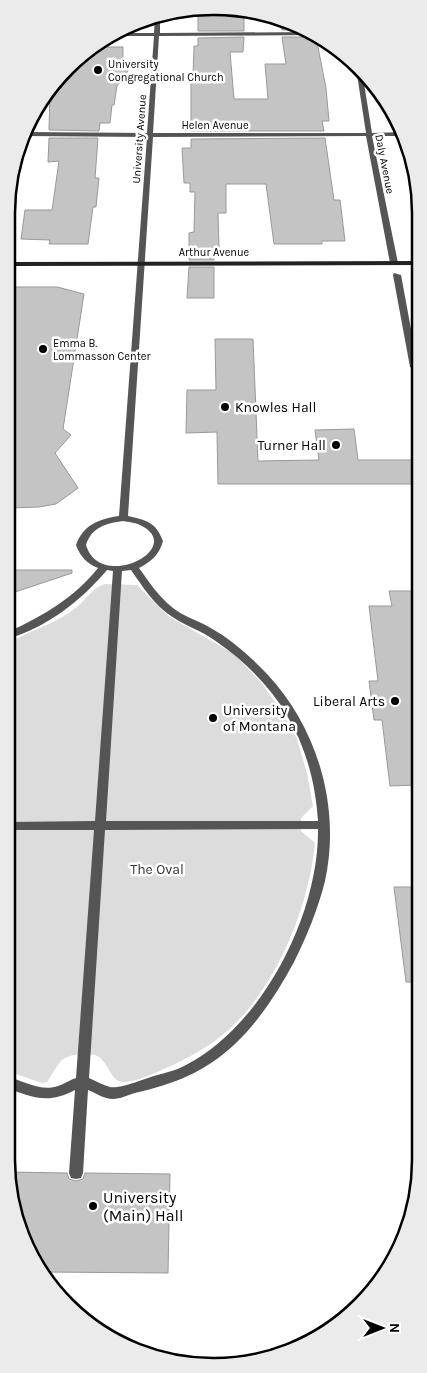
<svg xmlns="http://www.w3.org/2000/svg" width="427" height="1373" font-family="Karla,sans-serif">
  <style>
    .green { fill: #dcdcdc }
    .building { fill: #c4c4c4; stroke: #999 }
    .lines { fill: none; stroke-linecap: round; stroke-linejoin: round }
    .street { fill: #555; fill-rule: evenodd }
    .secondary { fill: #222; fill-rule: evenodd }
    .poi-dot { fill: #000; stroke: #fff; stroke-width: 2 }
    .labels { text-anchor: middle; stroke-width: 5; stroke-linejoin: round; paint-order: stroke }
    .far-poi-label { font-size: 11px; fill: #000; stroke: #fff; text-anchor: start }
    .far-street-label { font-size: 11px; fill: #000; stroke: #fff }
    .poi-label { font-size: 14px; fill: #000; stroke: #fff; text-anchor: start }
    .park-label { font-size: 14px; fill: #333; stroke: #fff }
    .near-poi-label { font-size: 16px; fill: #000; stroke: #fff; text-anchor: start }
    .rim { fill: none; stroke: #000; stroke-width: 2.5 }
  </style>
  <rect width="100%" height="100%" fill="#fff"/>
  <!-- green -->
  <path class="green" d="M105 584 137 585 168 616 234 654 260 681 280 709 297 739 307 773 313 806 301 818V831L315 843C309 907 276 989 226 1032 210 1046 190 1057 171 1066 157 1072 140 1081 124 1082 110 1083 109 1060 95 1055 92 1054 87 1055 83 1055 75 1054 69 1055 62 1060 56 1066 52 1075 47 1082L42 1083 7 1071 8 643C31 630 58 623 78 606 87 598 94 587 105 584Z"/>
  <!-- building -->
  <path class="building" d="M204 11H244V31H198V15H204Z
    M280 20 287 23 307 30H282Z
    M244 37 243 52H230L234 99H268L265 64H286L282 37H316L326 88 329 121H322L324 131H191V76H193L194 46H198V38Z
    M93 47H123V64H133L117 86 114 105H112L110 123H100L99 131 49 130 50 90 74 66H82L83 60H87L89 51Z
    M49 138H98L95 178H99L96 207H93L88 244H49L50 240 21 239 25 210H52L59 161 48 162Z
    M325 138 334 200H340L345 241H322V244H274L266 184H226V213H218L219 248H214V260H189V233L194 232 195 192H190V183H184L182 148H191V139Z
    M189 267H214V298H187Z
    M10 287H57L84 294 63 429 71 435 55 453 78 488 56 504 39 507 9 508Z
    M215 339H253L258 461 319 460 315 430 354 429 358 460H418V484H218L217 432 186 433 187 390H216Z
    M9 570H72V573L9 594Z
    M389 591H418V785L390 786 382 720H374L369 681H378L369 606H392Z
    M394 887H417V982H406Z
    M9 1172 67 1173 69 1179 76 1181 83 1179 85 1173 170 1174 168 1273 43 1272 22 1239Z"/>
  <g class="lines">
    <!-- street -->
    <path class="street" d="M160 16V33L313 32 319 35 159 36 153 133H366L356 68 357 67 362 71 372 133 403 132 404 136H372L398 263 394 265 390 263 366 136 153 137 128 516C146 520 156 522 163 541 159 555 152 561 139 568 149 582 159 597 173 608 184 617 197 620 209 627 231 639 251 657 268 675 318 729 341 808 325 881 318 909 307 936 294 962 278 992 259 1021 235 1044 205 1072 174 1084 135 1093 128 1095 120 1099 113 1099 104 1099 96 1093 88 1090L83 1173 81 1178 76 1179 71 1178 69 1173 75 1090C49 1104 33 1098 7 1088V1076C22 1081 42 1092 58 1086 64 1084 70 1080 76 1078L94 830H8V822L95 821 113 571 107 570C81 601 47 627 8 639V632C43 616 74 598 98 568 87 564 80 556 76 545 83 525 99 519 119 516L147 137 26 136 27 132 147 133 154 36H112L117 33H154L155 18ZM123 521C129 522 137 523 142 526 185 549 100 592 86 545 91 528 106 523 123 521ZM131 570C143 587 154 605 171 616 185 626 203 631 217 642 280 686 313 744 318 821H106L122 571ZM318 829C319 914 263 1025 186 1065 177 1070 165 1073 154 1076 144 1079 120 1089 110 1087 103 1085 96 1081 89 1078L105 830Z
      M394 273 401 275 418 367 414 369 410 367 393 275Z"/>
    <!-- secondary -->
    <path class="secondary" d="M419 261V265L10 266V262Z"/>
  </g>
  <!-- markers -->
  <g class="poi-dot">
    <circle cx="98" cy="70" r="5"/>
    <circle cx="43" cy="349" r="5"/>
    <circle cx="225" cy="407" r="5"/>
    <circle cx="336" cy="445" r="5"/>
    <circle cx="395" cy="701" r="5"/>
    <circle cx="213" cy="718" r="5"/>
    <circle cx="93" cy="1206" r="5"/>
  </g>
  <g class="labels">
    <!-- far-poi labels -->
    <g class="far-poi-label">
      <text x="108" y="68">University<tspan x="108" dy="13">Congregational Church</tspan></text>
      <text x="53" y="347">Emma B.<tspan x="53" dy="13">Lommasson Center</tspan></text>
    </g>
    <!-- far-street labels -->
    <g class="far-street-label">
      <text x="215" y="129">Helen Avenue</text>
      <text transform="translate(139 139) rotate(-86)" y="4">University Avenue</text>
      <text transform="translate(385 164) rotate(79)" y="4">Daly Avenue</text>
      <text x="214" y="256">Arthur Avenue</text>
    </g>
    <!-- poi labels -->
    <g class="poi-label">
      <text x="235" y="412">Knowles Hall</text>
      <text x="326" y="450" text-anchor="end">Turner Hall</text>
      <text x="385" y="706" text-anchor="end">Liberal Arts</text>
      <text x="223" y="715">University<tspan x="223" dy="16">of Montana</tspan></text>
    </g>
    <!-- park labels -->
    <g class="park-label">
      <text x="157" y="874">The Oval</text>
    </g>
    <!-- near-poi labels -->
    <g class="near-poi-label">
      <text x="103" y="1203">University<tspan x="103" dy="18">(Main) Hall</tspan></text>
    </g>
  </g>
  <!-- crop -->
  <path d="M0 0H427V1373H0ZM213 15H214A198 198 0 0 1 412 213V1160A198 198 0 0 1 214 1358H213A198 198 0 0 1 15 1160V213A198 198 0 0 1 213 15Z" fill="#ebebeb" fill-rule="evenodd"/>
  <path class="rim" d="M213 15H214A198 198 0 0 1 412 213V1160A198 198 0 0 1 214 1358H213A198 198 0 0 1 15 1160V213A198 198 0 0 1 213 15Z"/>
  <!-- north arrow -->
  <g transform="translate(382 1328) rotate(90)" stroke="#ffffff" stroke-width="4" paint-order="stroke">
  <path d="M0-4L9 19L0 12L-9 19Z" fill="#000000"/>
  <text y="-8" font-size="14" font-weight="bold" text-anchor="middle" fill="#000000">N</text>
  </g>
</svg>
